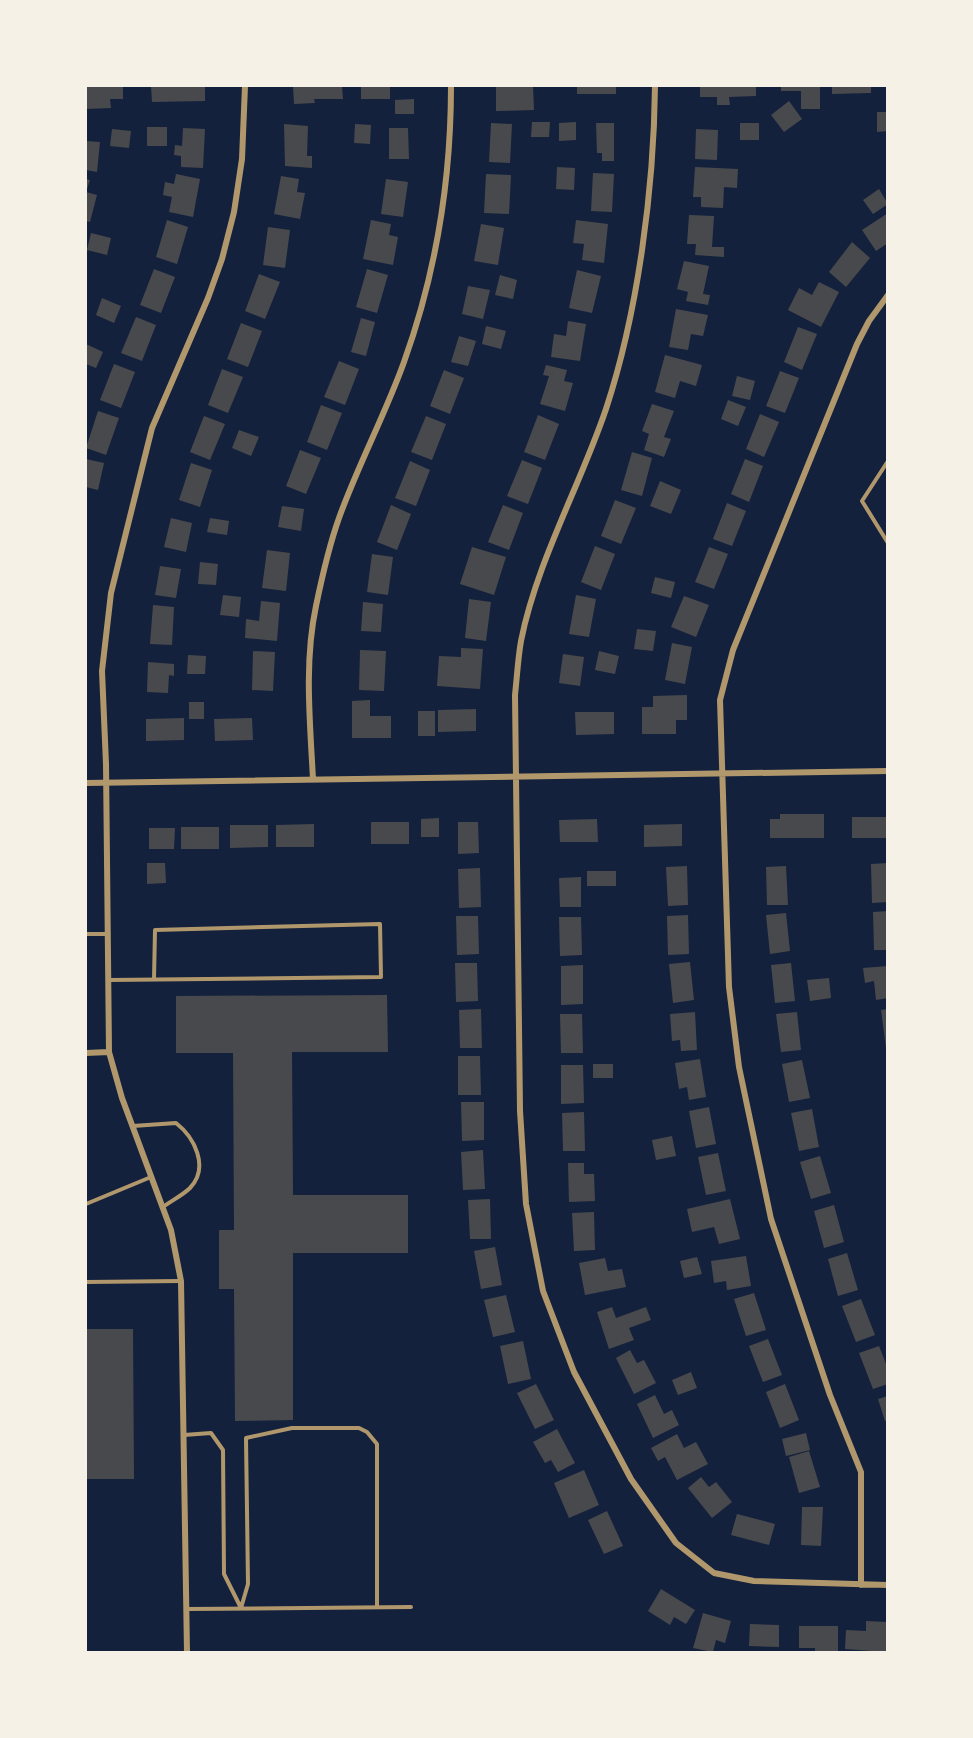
<svg xmlns="http://www.w3.org/2000/svg" width="973" height="1738" font-family="Montserrat,sans-serif">
  <style>
    .building { fill: #48494c }
    .lines { fill: none; stroke-linecap: round; stroke-linejoin: round }
    .service { stroke: #b1986c; stroke-width: 4 }
    .minor { stroke: #b1986c; stroke-width: 6 }
  </style>
  <rect width="100%" height="100%" fill="#14213d"/>
  <!-- building -->
  <path class="building" d="M86 86H123V99H110L111 108 86 109Z
    M151 86H205V101L152 102Z
    M293 86H342L343 99H314L315 103 294 104Z
    M361 86H390V99H361Z
    M496 86H533L534 110 496 111Z
    M577 86H616V94H577Z
    M700 86H756V96L729 97 730 105H717V97H700Z
    M781 86H820V109H801V91H781Z
    M832 86H871V93L832 94Z
    M414 99V114H395V100Z
    M789 101 802 119 784 132 771 115Z
    M877 112H888V131L877 132Z
    M532 122H550L549 137H531Z
    M576 122V140L559 141V123Z
    M491 123 512 124 510 163 489 162Z
    M596 123H614V161H602V153H597Z
    M740 123H759V140H740Z
    M284 124 308 126 307 156H312V168L285 166Z
    M355 124 371 125 370 144 354 143Z
    M147 127H167V146H147Z
    M183 128 205 129 203 168 181 167V156L174 155 175 145 182 146Z
    M389 128H408L409 159H389Z
    M112 129 131 131 129 148 110 146Z
    M696 129 718 130 717 160 695 159Z
    M86 141 100 142 97 172 86 170Z
    M557 167 575 168 574 190 556 189Z
    M695 167 738 169 737 188 724 187 723 208 701 207V197H693Z
    M593 173 614 174 612 212 591 211Z
    M176 174 200 179 193 217 169 212 172 197 163 195 165 182 174 184Z
    M486 174 511 175 509 214 484 213Z
    M281 176 299 179 297 192 305 193 300 219 274 214Z
    M86 179 90 180 86 192 97 195 90 222 86 221Z
    M386 179 408 182 403 217 381 214Z
    M879 189 888 204 873 214 863 200Z
    M888 213V243L876 251 862 230Z
    M689 215 714 216 712 247H724V257L695 255 696 244H687Z
    M167 220 188 227 177 264 156 257Z
    M371 220 391 224 389 235 398 237 393 265 363 259Z
    M576 220 608 224 604 263 582 260 584 244 573 243Z
    M481 224 504 228 498 265 474 261Z
    M268 227 290 230 285 268 263 265Z
    M91 233 111 238 107 255 87 250Z
    M852 242 870 258 846 287 829 272Z
    M684 261 709 266 703 294 710 295 708 305 686 301 688 292 677 289Z
    M154 269 175 277 161 313 140 305Z
    M367 269 388 275 377 313 356 307Z
    M577 270 601 276 592 313 569 308Z
    M259 274 280 282 265 319 245 311Z
    M500 275 517 280 513 299 495 295Z
    M819 282 839 292 821 327 788 310 799 288 812 295Z
    M468 286 490 290 483 319 462 314Z
    M102 298 121 306 114 323 96 315Z
    M676 309 708 315 703 336 691 334 688 350 669 347Z
    M136 317 156 325 142 361 121 353Z
    M361 318 375 322 366 356 351 352Z
    M568 321 586 324 580 361 551 357 554 334 566 336Z
    M241 323 262 331 248 367 227 359Z
    M486 326 506 331 501 349 482 344Z
    M798 327 817 334 802 370 784 362Z
    M459 336 476 341 468 366 451 362Z
    M86 344 103 352 96 368 86 364Z
    M665 355 702 365 696 386 680 381 675 398 655 392Z
    M339 361 359 369 345 405 324 397Z
    M114 364 135 372 121 408 100 400Z
    M546 365 567 370 564 381 573 383 565 411 540 404 549 376 543 375Z
    M222 369 243 377 228 413 208 405Z
    M444 370 464 378 450 414 430 406Z
    M780 371 799 378 785 413 766 406Z
    M737 376 755 381 750 400 732 396Z
    M728 400 746 407 738 426 721 419Z
    M652 404 674 411 664 437 671 439 664 457 644 450 649 434 642 431Z
    M321 405 342 413 327 450 307 442Z
    M98 411 119 418 106 455 86 448Z
    M760 414 779 422 764 457 746 449Z
    M538 415 559 424 545 460 524 452Z
    M204 416 225 424 210 460 190 452Z
    M426 416 446 424 432 460 411 452Z
    M239 430 259 437 251 456 232 448Z
    M300 450 321 458 306 494 286 486Z
    M632 452 652 458 642 496 621 490Z
    M86 459 104 463 98 490 86 487Z
    M745 459 763 466 749 502 731 494Z
    M522 460 542 468 528 504 507 496Z
    M410 461 430 470 416 506 395 498Z
    M191 463 212 470 200 507 179 500Z
    M660 481 681 490 671 514 650 506Z
    M615 500 636 508 621 544 601 536Z
    M727 503 746 511 732 546 713 539Z
    M391 505 411 514 397 550 377 542Z
    M503 505 523 513 509 550 488 542Z
    M282 506 304 509 301 531 278 527Z
    M171 518 192 523 186 552 164 547Z
    M210 518 229 521 227 535 207 532Z
    M595 546 615 554 601 590 581 582Z
    M472 547 506 557 494 595 460 584Z
    M709 547 728 554 714 589 695 582Z
    M267 550 290 553 286 591 262 588Z
    M372 554 393 557 388 595 367 592Z
    M200 562 218 564 216 585 198 584Z
    M160 566 181 569 176 598 155 595Z
    M655 577 675 582 671 598 651 593Z
    M223 595 241 597 239 617 220 615Z
    M576 595 596 599 589 637 569 634Z
    M684 596 709 605 696 637 671 627Z
    M469 599 491 602 486 641 465 638Z
    M261 601 280 603 277 641 245 638 246 619 259 621Z
    M363 602 383 604 381 632 361 631Z
    M153 605 174 607 172 645 150 644Z
    M637 629 656 631 653 651 634 649Z
    M672 643 692 647 685 684 665 680Z
    M461 648 483 649 480 689 437 686 439 656 461 657Z
    M360 650 386 651 384 691 359 690Z
    M253 651 275 652 273 691 252 690Z
    M599 651 619 656 615 674 595 670Z
    M563 654 584 657 580 686 559 683Z
    M188 655 206 656 205 674H187Z
    M148 662 174 664V676L169 675 168 693 147 692Z
    M687 695V720H676V734H642V707H653V696Z
    M370 700V716H391V738H352V701Z
    M189 702H204V719H189Z
    M476 709V731L438 732V710Z
    M418 711H435V736H418Z
    M575 712H614V734L576 735Z
    M184 718V740L146 741V719Z
    M252 718 253 740 215 741 214 719Z
    M780 814H824V838H770V819H780Z
    M852 817H888V838H852Z
    M439 818V837H421V819Z
    M597 819 598 842H560L559 820Z
    M371 822H409V844H371Z
    M458 822H478L479 853 458 854Z
    M314 824V847H276V825Z
    M682 824V846L644 847V825Z
    M230 825H268V847L230 848Z
    M181 827H219V849H181Z
    M149 828H175L174 849H149Z
    M147 863H165L166 883 147 884Z
    M888 863V902L872 903 871 864Z
    M687 866 688 905 668 906 666 867Z
    M786 866 788 905H767L766 867Z
    M480 868 481 907 459 908 458 869Z
    M587 871H616V886H587Z
    M581 877V907H560L559 878Z
    M888 911V950H874L873 912Z
    M786 913 790 951 770 954 766 915Z
    M688 915 689 954 668 955 667 916Z
    M456 916H478L479 954 457 955Z
    M559 917H581L582 955 560 956Z
    M690 962 694 1000 673 1003 669 964Z
    M455 963H477L478 1001 456 1002Z
    M791 963 795 1001 775 1003 771 965Z
    M583 965V1004L561 1005V966Z
    M888 966V998L876 1000 874 981 865 983 863 968Z
    M829 978 831 998 810 1001 807 980Z
    M387 995 388 1052H292L293 1195H408V1253H293V1420L235 1421 234 1289H219V1230H234L233 1053H176V996Z
    M481 1009 482 1048H460L459 1010Z
    M888 1009V1048H886L881 1010Z
    M695 1012 697 1050 681 1051 680 1040 672 1041 670 1014Z
    M797 1012 801 1050 781 1052 776 1014Z
    M560 1014H582L583 1053H561Z
    M458 1056H480L481 1095H458Z
    M700 1059 706 1097 689 1100 687 1087 679 1089 675 1063Z
    M802 1060 810 1098 789 1102 782 1064Z
    M593 1064H613V1078H593Z
    M561 1065H583L584 1103 561 1104Z
    M461 1102H484V1140L462 1141Z
    M709 1107 716 1144 696 1148 689 1111Z
    M812 1109 819 1147 799 1151 791 1113Z
    M584 1112 585 1151H563L562 1113Z
    M672 1136 676 1156 656 1160 652 1140Z
    M483 1150 485 1189 463 1190 461 1152Z
    M718 1153 726 1191 706 1195 698 1157Z
    M820 1156 831 1193 811 1199 800 1162Z
    M568 1163H584V1174H594L595 1201 569 1202Z
    M490 1199 491 1239H470L468 1200Z
    M730 1199 740 1239 719 1244 714 1227 692 1232 687 1209Z
    M834 1205 844 1242 824 1248 814 1211Z
    M594 1212 595 1250 574 1251 572 1213Z
    M495 1247 502 1285 481 1289 474 1251Z
    M847 1253 858 1290 838 1296 828 1259Z
    M746 1256 751 1286 727 1290 726 1281 714 1283 711 1261Z
    M697 1257 702 1274 684 1278 680 1261Z
    M605 1258 608 1271 622 1269 626 1287 585 1295 579 1263Z
    M754 1293 766 1330 746 1336 734 1299Z
    M506 1295 515 1332 493 1337 484 1300Z
    M861 1299 875 1335 856 1342 842 1306Z
    M612 1307 616 1318 646 1307 651 1320 629 1328 634 1340 609 1349 597 1312Z
    M86 1329H133L134 1479H86Z
    M768 1339 782 1375 763 1382 749 1346Z
    M523 1341 531 1379 508 1384 500 1346Z
    M879 1346 888 1369V1384L873 1389 859 1353Z
    M630 1350 637 1363 644 1360 656 1383 634 1394 616 1358Z
    M691 1372 697 1388 678 1395 672 1380Z
    M536 1384 554 1420 535 1429 517 1393Z
    M785 1384 799 1420 780 1428 766 1392Z
    M655 1395 664 1414 672 1410 679 1425 653 1438 637 1404Z
    M888 1396V1421H885L878 1399Z
    M557 1429 575 1463 558 1472 551 1460 545 1463 533 1442Z
    M806 1433 810 1450 786 1456 782 1439Z
    M677 1434 684 1448 696 1442 708 1464 677 1480 665 1457 658 1461 651 1448Z
    M809 1451 820 1487 799 1493 789 1457Z
    M584 1470 599 1505 569 1518 554 1483Z
    M701 1477 709 1487 716 1482 732 1502 712 1518 688 1488Z
    M802 1507H823L821 1546 801 1545Z
    M607 1511 623 1546 604 1554 588 1520Z
    M737 1514 775 1524 769 1545 731 1535Z
    M661 1589 695 1610 686 1624 674 1617 670 1625 648 1611Z
    M703 1613 731 1621 725 1643 716 1640 713 1652 693 1648Z
    M866 1621 887 1622 886 1652 845 1649 846 1630 866 1631Z
    M750 1624 779 1625V1647L749 1646Z
    M799 1626H838V1652H815V1648H799Z"/>
  <g class="lines">
    <!-- service -->
    <path class="service" d="M888 461 862 501 888 543
      M86 934H108
      M109 980 381 977 380 924 155 930 154 979
      M133 1126 176 1123C194 1137 210 1167 190 1188 183 1195 171 1201 163 1207
      M86 1204 151 1177
      M86 1282 181 1281
      M184 1435 211 1433 223 1450 224 1574 241 1608
      M241 1608 248 1584 246 1438 292 1428H359L367 1432 377 1444V1607
      M187 1609 411 1607"/>
    <!-- minor -->
    <path class="minor" d="M655 86C654 188 638 312 606 409 580 486 537 561 521 641 518 658 517 677 515 695L520 1111 526 1204 543 1291 574 1372 631 1479 676 1543 714 1573 754 1581 888 1585
      M313 779C310 722 304 662 316 606 322 577 329 546 339 518 358 465 385 415 404 362 436 273 451 181 451 86
      M86 783 888 771
      M86 1053 109 1052
      M861 1585V1472L830 1395 771 1219 739 1067 729 987 720 700 733 650 857 344 869 321 888 295
      M187 1652 181 1281 171 1230 122 1098 109 1052 106 764 102 671 111 593 152 428 208 298 222 259 234 212 242 159 245 86"/>
  </g>
  <!-- border -->
  <rect width="973" height="1738" fill="none" stroke="#f6f1e7" stroke-width="174"/>
</svg>
